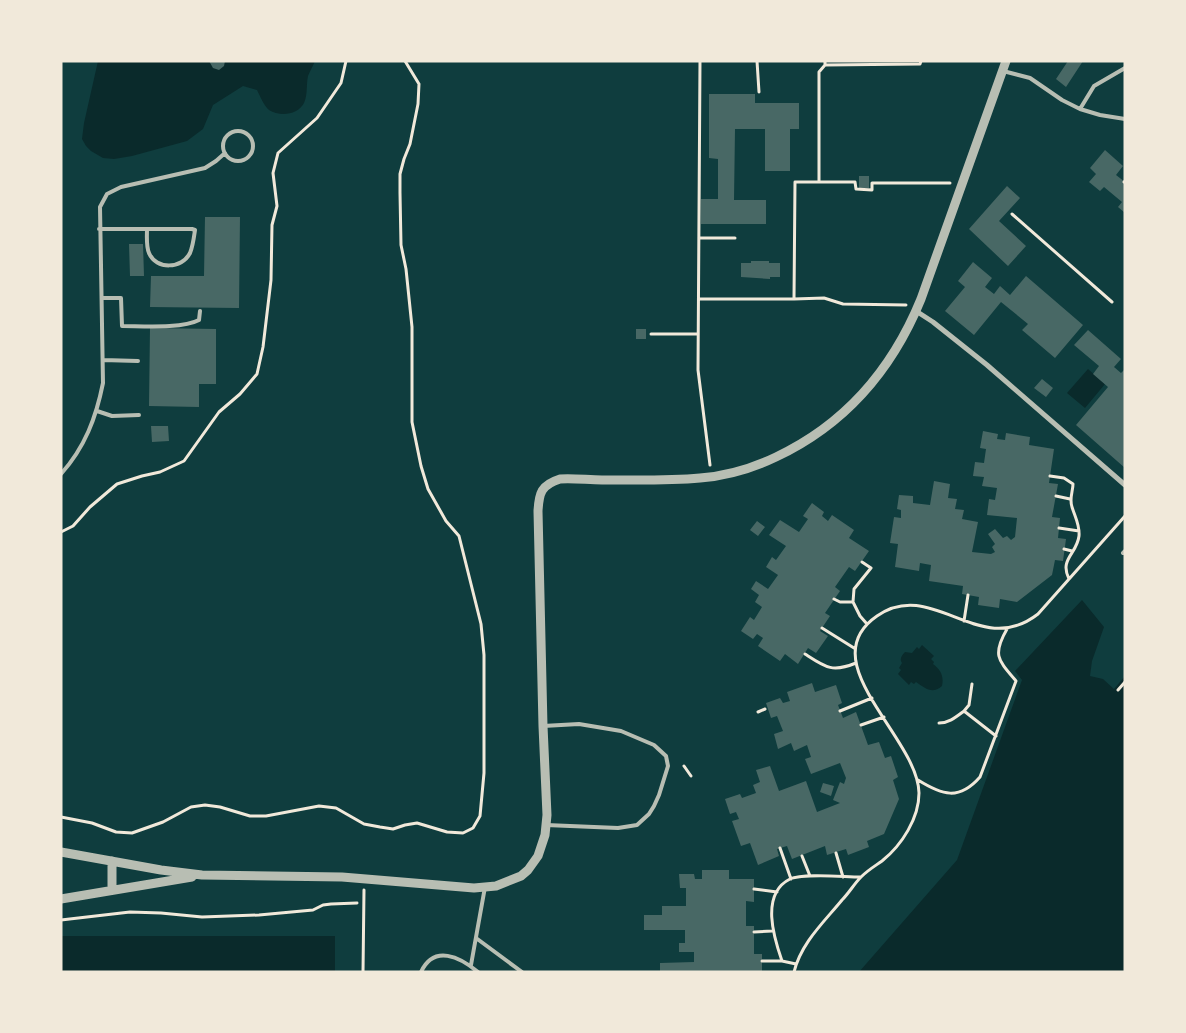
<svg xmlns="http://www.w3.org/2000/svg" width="1186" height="1033" font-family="Raleway,sans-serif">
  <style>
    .water { fill: #0a2a2b }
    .building { fill: #486865 }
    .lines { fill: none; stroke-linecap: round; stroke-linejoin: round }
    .path { stroke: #f1e9da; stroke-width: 3 }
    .service { stroke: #b8beb3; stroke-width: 4 }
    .minor { stroke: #b8beb3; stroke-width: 5 }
    .tertiary { stroke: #b8beb3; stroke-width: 9 }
  </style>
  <rect width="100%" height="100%" fill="#0f3d3e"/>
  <!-- water -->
  <path class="water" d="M98 61H315C313 66 310 71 308 76 306 85 308 94 304 103 298 115 280 117 269 110 264 106 260 96 257 90L243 86 213 105 203 129 187 141 132 156 114 159 103 158 91 151 86 146 82 139 84 123Z
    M1088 369 1105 384 1085 408 1067 393Z
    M1082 600 1104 627 1092 661 1090 676 1103 679 1114 689 1125 676V972H859L957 860 1022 680 1015 671Z
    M922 645 934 656 931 659 934 662 933 664C941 670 944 676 942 686 932 695 925 688 916 682L914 684 911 682 909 685 898 674 901 670 899 668 902 663C899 659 902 655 905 652L912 653 917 647 919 649Z
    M61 936H335V972H61Z"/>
  <!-- building -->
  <path class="building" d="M209 61H225L224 66 219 70 213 68Z
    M1068 61H1083L1066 87 1056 79Z
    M709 94H755V103H799V129H790V171H765V129H735L734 200H766V224H701V199H718V159L709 158Z
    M1105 150 1123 166 1116 175 1125 182V213L1118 207 1122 202 1104 187 1100 191 1089 182 1096 174 1090 168Z
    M859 176H869V188H859Z
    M1007 186 1020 198 999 221 1026 246 1008 266 969 229Z
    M205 217H240L239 308 150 307 151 276H204Z
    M129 244H143L144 276H130Z
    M751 261H769V263H780V277H770V279L741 277V263H751Z
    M973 262 992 278 985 287 994 294 1000 286 1010 295 1026 276 1083 325 1055 358 1022 330 1028 324 1001 302 974 335 945 311 965 287 958 281Z
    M150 328 216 329V384H199V407L149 406Z
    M636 329H646V339H636Z
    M1088 330 1121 359 1114 367 1121 373 1125 369V468L1076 425 1108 387 1093 374 1099 366 1074 345Z
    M1042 379 1053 388 1046 397 1034 388Z
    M151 426H168L169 441 152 442Z
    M983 431 998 434 997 439 1005 440 1006 433 1030 437 1029 445 1054 449 1049 483 1058 484 1052 517 1060 518 1058 538 1066 539 1063 561 1055 560 1052 575 1017 602 1000 599 999 608 978 605 979 597 962 594 963 586 929 581 931 565 920 563 919 571 895 567 898 544 890 543 894 517 901 518V510L897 509 899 495 913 496V503L930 505 934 481 950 484 948 498 957 499 955 509 964 510 962 519 978 522 972 552 991 554 995 552 992 547 995 544 988 534 995 529 1003 538 1007 536 1011 540 1015 537 1017 518 987 515 989 499 995 500 997 488 982 486 984 477 973 476 975 462 984 463 986 449 980 448Z
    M812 503 824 512 822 516 828 521 832 515 854 530 849 538 869 551 855 571 849 567 835 587 840 591 825 613 830 616 820 631 828 636 816 653 808 648 798 664 785 654 780 661 758 646 763 638 757 634 753 639 741 631 750 617 754 620 762 607 755 602 759 595 751 589 756 581 768 589 778 575 766 567 772 557 776 560 786 546 769 535 780 520 799 532 808 519 803 516Z
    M757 521 765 527 758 536 750 530Z
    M812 683 815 692 836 685 842 703 838 705 843 718 856 712 868 745 879 742 885 758 891 756 898 777 893 780 899 799 884 834 867 841 869 847 848 855 846 849 827 855 825 846 792 859 787 846 777 849 779 856 758 865 750 843 741 846 732 821 739 819 736 812 730 814 725 799 740 794 742 798 756 793 753 785 760 782 756 770 770 766 779 791 806 781 817 812 840 803 833 800 840 782 844 784 846 778 840 763 811 774 805 759 811 757 807 745 794 751 791 743 778 749 774 734 783 731 777 716 771 718 766 703 780 698 783 703 790 701 787 692Z
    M823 783 834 786 831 796 820 792Z
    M702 870H729V879H754V902L746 901V926H754V954H762V972H660V963L694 962V952H679V943H685V930H644V915H662V906H686V888H680L679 874H694L695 879H702Z"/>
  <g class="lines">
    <!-- path -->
    <path class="path" d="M700 61 698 370 710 465
      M757 61 759 92
      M825 61V65L819 72V182H795L794 299 824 298 843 304 906 305
      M825 65 920 64 921 61
      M819 182H855L856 189 872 190V183H950
      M1124 182 1125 181
      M1012 214 1112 302
      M699 238H735
      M699 299H794
      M651 334H698
      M1050 476 1064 478 1073 484C1073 491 1069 499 1072 507 1075 517 1080 525 1079 536 1077 554 1059 559 1069 579
      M1056 496 1070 499
      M1059 528 1079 531
      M61 532 73 526 90 507 117 484 142 476 160 472 184 461 219 412 240 394 257 374 263 347 271 280 272 225 277 206 273 173 278 153 317 118 341 83 346 61
      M1064 549 1072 551
      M834 599 840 602H853L860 616 867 624
      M853 602 854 589 871 568 862 562
      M964 621 968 595
      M822 628 854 648
      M805 654C825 667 832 673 856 663
      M1118 690 1125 682
      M840 711 872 698
      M964 711 969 705 972 684
      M758 712 765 709
      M939 723C949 723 956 717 964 711L996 736
      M861 725 884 717
      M684 766 691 776
      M918 780C942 795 959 801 980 777L1016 681C998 660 992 655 1007 629
      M61 817 92 823 116 832 132 833 163 822 191 807 205 805 220 807 250 816H266L319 806 336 808 364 824 380 827 393 829 405 825 417 823 447 832 463 833 473 828 480 816 484 773V655L481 624 459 536 446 521 428 489 421 466 412 422V327L406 269 401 245 400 193V174L404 159 410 144 418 104 419 84 405 61
      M780 848 791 879
      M836 853 843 877
      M802 856 810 876
      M754 889 777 892
      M61 920 130 912 161 913 202 917 259 915 313 910 323 905 331 904 357 903
      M754 932 772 931
      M762 961H782L796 964
      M782 961C774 938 760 894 790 879 804 873 844 877 860 877
      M363 972 364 890
      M794 972C801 943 824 922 842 900 849 893 854 884 861 877 868 870 875 866 882 861 902 845 919 818 919 793 918 737 810 662 877 616 933 577 979 660 1038 614L1125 516"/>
    <!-- service -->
    <path class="service" d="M1003 71 1030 78 1062 100 1080 109 1100 115 1125 119
      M1080 109 1094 86 1125 68
      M223 146a15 15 0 1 1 30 0a15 15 0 1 1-30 0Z
      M99 229H192L195 230C194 237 193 246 190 253 182 269 156 270 149 253 146 246 147 237 147 229
      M102 298H121L122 326C142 326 182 329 199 320L200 311
      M103 360 138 361
      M97 411 112 416 139 415
      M61 474C85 447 96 418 103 383L100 207 107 194 121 187 205 168 216 161 225 153
      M1123 553 1125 551
      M543 726 579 724 621 731 654 745 666 756 668 766 659 795 654 806 649 814 637 825 618 828 546 825
      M476 938 522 972
      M471 965 485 887
      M421 972C434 944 460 957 478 972"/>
    <!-- minor -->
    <path class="minor" d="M916 311 933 322 987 365 1125 485"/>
    <!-- tertiary -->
    <path class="tertiary" d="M61 852 161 870 202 875 342 877 474 888 496 886 521 876 528 870 538 856 545 835 547 815 543 726 538 511C539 493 541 485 560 479 574 478 588 480 602 480 634 480 668 481 700 478 726 476 753 468 776 457 846 424 892 370 921 299L1006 61
      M112 861V890
      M61 899 192 877"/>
  </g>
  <!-- border -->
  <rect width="1186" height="1033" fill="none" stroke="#f1e9da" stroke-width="125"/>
</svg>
